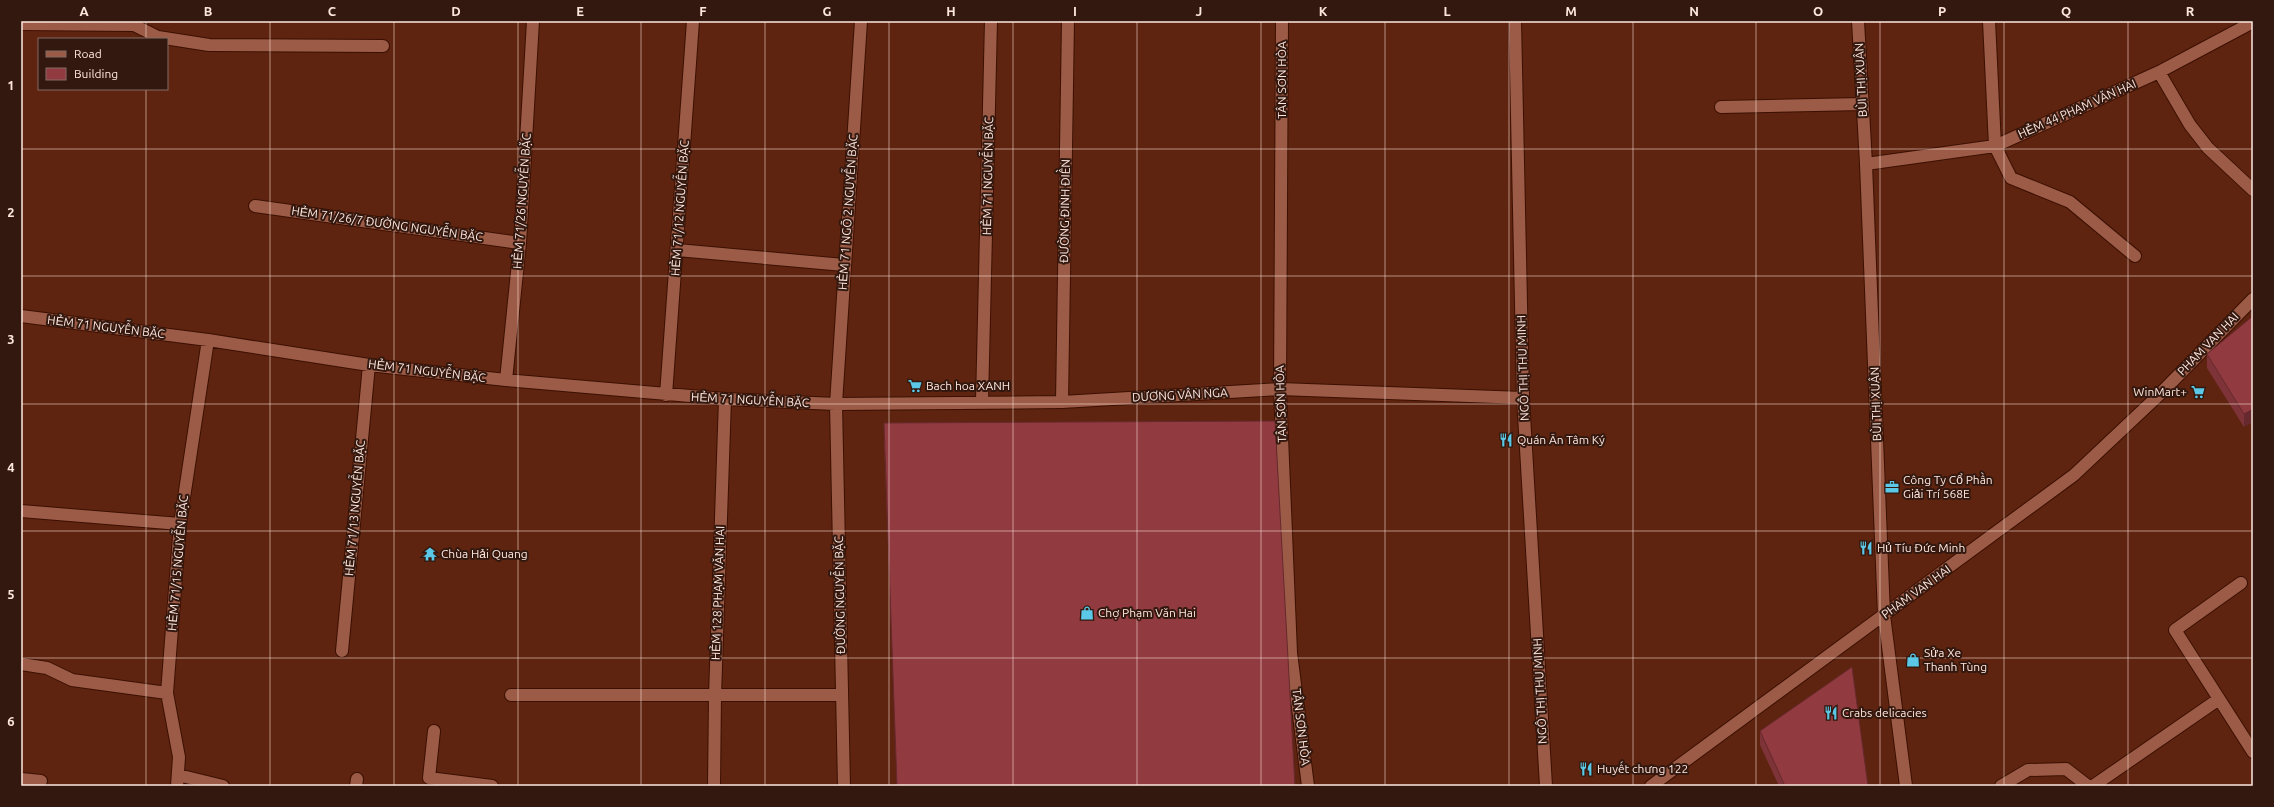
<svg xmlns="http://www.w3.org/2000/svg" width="2274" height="807" font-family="Ubuntu,sans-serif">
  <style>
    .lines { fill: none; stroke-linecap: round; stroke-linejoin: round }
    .minor-casing { stroke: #3b1002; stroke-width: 14 }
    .minor { stroke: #9c5b46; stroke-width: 12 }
    .wall { fill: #7d3337 }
    .shaded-wall { fill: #66292d }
    .building { fill: #913b40; stroke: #66292d }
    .grid { fill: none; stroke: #fee7df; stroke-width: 1; stroke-opacity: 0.55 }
    .labels { text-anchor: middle; stroke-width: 4; stroke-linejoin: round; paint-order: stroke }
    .street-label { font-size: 12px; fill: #fee7df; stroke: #32180f }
    .poi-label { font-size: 12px; fill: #fee7df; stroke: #32180f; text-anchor: start }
    .neatline { fill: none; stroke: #fee7df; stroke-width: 1.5 }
    .grid-label { font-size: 13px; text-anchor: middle; font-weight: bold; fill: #fee7df }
  </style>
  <rect width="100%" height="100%" fill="#5f2410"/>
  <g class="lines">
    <!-- minor casing -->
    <g class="minor-casing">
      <path id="minor" d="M1282 21 1280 389 1291 653 1308 786
        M1515 21 1523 398 1546 786
        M1858 21 1866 164 1884 615 1906 786
        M1989 21 1995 146 2011 178 2070 202 2135 256
        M21 24 134 25 158 37 209 45 383 46
        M2159 72 2190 125 2208 148 2253 190
        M1721 107 1862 104
        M1866 164 1995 146 2159 72 2253 22
        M255 206 520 243
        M677 250 844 265
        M21 316 208 340 369 365 506 380 725 399 836 404 1062 402 1280 389 1523 398
        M506 380 520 243 533 21
        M666 395 693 21
        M982 402 991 21
        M1062 402 1068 21
        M21 511 180 524
        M2241 583 2175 630 2253 752
        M342 651 369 365
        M21 664 47 668 72 680 167 693
        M511 695H842
        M434 731 429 778 492 786
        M178 775 223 786
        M21 779 41 781
        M177 786 179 757 167 693 180 524 208 340
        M356 786 357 779
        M714 786 715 696 725 399
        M844 786 836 404 861 21
        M1651 786 2074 475 2160 394 2253 299
        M2001 786 2028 770 2066 769 2088 786
        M2093 786 2219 699"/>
    </g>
    <!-- minor -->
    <use href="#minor" class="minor"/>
  </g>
  <!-- wall -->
  <path class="wall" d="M2253 316 2244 427 2207 368V354Z
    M884 423 1295 786H897L884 439Z
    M1760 731 1868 786H1779L1760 745Z"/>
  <!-- shaded-wall -->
  <path class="shaded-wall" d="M2253 409V422L2244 427V414Z"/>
  <!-- building -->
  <path class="building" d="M2253 316V409L2244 414 2207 354Z
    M1275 421 1295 786H897L884 423Z
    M1852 667 1868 786H1785L1760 731Z"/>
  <!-- grid -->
  <path class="grid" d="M146 21V39M270 21V786M394 21V786M518 21V786M641 21V786M765 21V786M889 21V786M1013 21V786M1137 21V786M1261 21V786M1385 21V786M1509 21V786M1633 21V786M1756 21V786M1880 21V786M2004 21V786M2128 21V786M146 89V786M21 149H2253M21 276H2253M21 404H2253M21 531H2253M21 658H2253"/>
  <!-- icons -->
  <defs>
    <g id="supermarket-bare" transform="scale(1.08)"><path d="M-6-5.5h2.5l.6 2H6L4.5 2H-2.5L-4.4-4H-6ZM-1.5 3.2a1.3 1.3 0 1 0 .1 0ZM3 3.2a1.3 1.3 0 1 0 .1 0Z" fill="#5ac8e6" stroke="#32180f" stroke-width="2.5" paint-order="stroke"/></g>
    <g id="restaurant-bare" transform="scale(1.08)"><path d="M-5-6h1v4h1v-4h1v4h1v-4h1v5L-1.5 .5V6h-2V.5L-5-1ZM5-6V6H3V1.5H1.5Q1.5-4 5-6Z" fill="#5ac8e6" stroke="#32180f" stroke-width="2.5" paint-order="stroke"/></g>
    <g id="office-bare" transform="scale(1.08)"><path d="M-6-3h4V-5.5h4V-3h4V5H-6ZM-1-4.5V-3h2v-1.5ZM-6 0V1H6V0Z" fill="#5ac8e6" stroke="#32180f" stroke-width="2.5" paint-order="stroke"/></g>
    <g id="temple-bare" transform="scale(1.08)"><path d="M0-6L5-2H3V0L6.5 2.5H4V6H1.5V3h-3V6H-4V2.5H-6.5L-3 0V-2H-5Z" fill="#5ac8e6" stroke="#32180f" stroke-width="2.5" paint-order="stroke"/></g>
    <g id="shop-bare" transform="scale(1.08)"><path d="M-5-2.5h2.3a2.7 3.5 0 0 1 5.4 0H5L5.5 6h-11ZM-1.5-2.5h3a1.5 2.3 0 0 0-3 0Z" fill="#5ac8e6" stroke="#32180f" stroke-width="2.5" paint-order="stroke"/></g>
  </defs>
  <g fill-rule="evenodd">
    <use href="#supermarket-bare" x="915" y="386"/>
    <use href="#supermarket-bare" x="2198" y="392"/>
    <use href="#restaurant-bare" x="1506" y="440"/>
    <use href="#office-bare" x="1892" y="487"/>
    <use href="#restaurant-bare" x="1866" y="548"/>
    <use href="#temple-bare" x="430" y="554"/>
    <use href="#shop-bare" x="1087" y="613"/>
    <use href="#shop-bare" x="1913" y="660"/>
    <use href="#restaurant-bare" x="1831" y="713"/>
    <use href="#restaurant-bare" x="1586" y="769"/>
  </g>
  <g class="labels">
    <!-- street labels -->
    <g class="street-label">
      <text transform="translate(1282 80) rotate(-90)" y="4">TÂN SƠN HÒA</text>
      <text transform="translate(1861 80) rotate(-93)" y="4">BÙI THỊ XUÂN</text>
      <text transform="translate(2077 109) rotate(-24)" y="4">HẺM 44 PHẠM VĂN HAI</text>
      <text transform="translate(988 176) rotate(-89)" y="4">HẺM 71 NGUYỄN BẶC</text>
      <text transform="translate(522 201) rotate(-86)" y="4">HẺM 71/26 NGUYỄN BẶC</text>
      <text transform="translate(680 208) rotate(-86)" y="4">HẺM 71/12 NGUYỄN BẶC</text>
      <text transform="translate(1065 211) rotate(-89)" y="4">ĐƯỜNG ĐINH ĐIỀN</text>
      <text transform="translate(848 212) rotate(-86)" y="4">HẺM 71 NGÕ 2 NGUYỄN BẶC</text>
      <text transform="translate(387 224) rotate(8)" y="4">HẺM 71/26/7 ĐƯỜNG NGUYỄN BẶC</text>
      <text transform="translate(106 327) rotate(7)" y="4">HẺM 71 NGUYỄN BẶC</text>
      <text transform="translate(2208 344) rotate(-46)" y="4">PHAM VAN HAI</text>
      <text transform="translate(1523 368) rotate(-92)" y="4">NGÔ THỊ THU MINH</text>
      <text transform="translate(427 371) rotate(7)" y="4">HẺM 71 NGUYỄN BẶC</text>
      <text transform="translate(1180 395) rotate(-3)" y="4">DƯƠNG VÂN NGA</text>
      <text transform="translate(750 400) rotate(3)" y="4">HẺM 71 NGUYỄN BẶC</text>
      <text transform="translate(1281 404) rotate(-92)" y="4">TÂN SƠN HÒA</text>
      <text transform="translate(1876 404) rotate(-92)" y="4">BÙI THỊ XUÂN</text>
      <text transform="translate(355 508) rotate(-85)" y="4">HẺM 71/13 NGUYỄN BẶC</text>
      <text transform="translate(178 563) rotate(-85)" y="4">HẺM 71/15 NGUYỄN BẶC</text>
      <text transform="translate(1916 592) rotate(-36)" y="4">PHAM VAN HAI</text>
      <text transform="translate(718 593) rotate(-88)" y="4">HẺM 128 PHẠM VĂN HAI</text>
      <text transform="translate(840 595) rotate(-91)" y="4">ĐƯỜNG NGUYỄN BẶC</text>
      <text transform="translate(1540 691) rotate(-93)" y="4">NGÔ THỊ THU MINH</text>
      <text transform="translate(1301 727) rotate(83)" y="4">TÂN SƠN HÒA</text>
    </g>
    <!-- poi labels -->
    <g class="poi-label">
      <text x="926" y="390">Bach hoa XANH</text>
      <text x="2187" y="396" text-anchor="end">WinMart+</text>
      <text x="1517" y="444">Quán Ăn Tâm Ký</text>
      <text x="1903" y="484">Công Ty Cổ Phần<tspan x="1903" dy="14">Giải Trí 568E</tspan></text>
      <text x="1877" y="552">Hủ Tíu Đức Minh</text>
      <text x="441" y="558">Chùa Hải Quang</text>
      <text x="1098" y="617">Chợ Phạm Văn Hai</text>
      <text x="1924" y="657">Sửa Xe<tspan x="1924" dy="14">Thanh Tùng</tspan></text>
      <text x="1842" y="717">Crabs delicacies</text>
      <text x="1597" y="773">Huyết chưng 122</text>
    </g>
  </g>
  <!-- border -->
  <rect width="2274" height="807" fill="none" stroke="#32180f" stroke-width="44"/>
  <!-- legend -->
  <rect x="38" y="38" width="130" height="52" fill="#32180f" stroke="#846b62"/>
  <rect x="46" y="51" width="20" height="6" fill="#9c5b46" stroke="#846b62"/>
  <text x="74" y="58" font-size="12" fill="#fee7df">Road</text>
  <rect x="46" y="68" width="20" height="12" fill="#913b40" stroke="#846b62"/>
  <text x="74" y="78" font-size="12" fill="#fee7df">Building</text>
  <rect x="22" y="22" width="2230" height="763" class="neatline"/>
  <g class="grid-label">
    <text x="84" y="16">A</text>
    <text x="208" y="16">B</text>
    <text x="332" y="16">C</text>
    <text x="456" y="16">D</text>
    <text x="580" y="16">E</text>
    <text x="703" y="16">F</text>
    <text x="827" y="16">G</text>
    <text x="951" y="16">H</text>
    <text x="1075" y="16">I</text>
    <text x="1199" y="16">J</text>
    <text x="1323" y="16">K</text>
    <text x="1447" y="16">L</text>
    <text x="1571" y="16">M</text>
    <text x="1694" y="16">N</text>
    <text x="1818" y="16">O</text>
    <text x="1942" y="16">P</text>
    <text x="2066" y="16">Q</text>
    <text x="2190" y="16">R</text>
    <text x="11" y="90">1</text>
    <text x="11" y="217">2</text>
    <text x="11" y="344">3</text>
    <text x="11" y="472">4</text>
    <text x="11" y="599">5</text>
    <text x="11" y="726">6</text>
  </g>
</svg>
